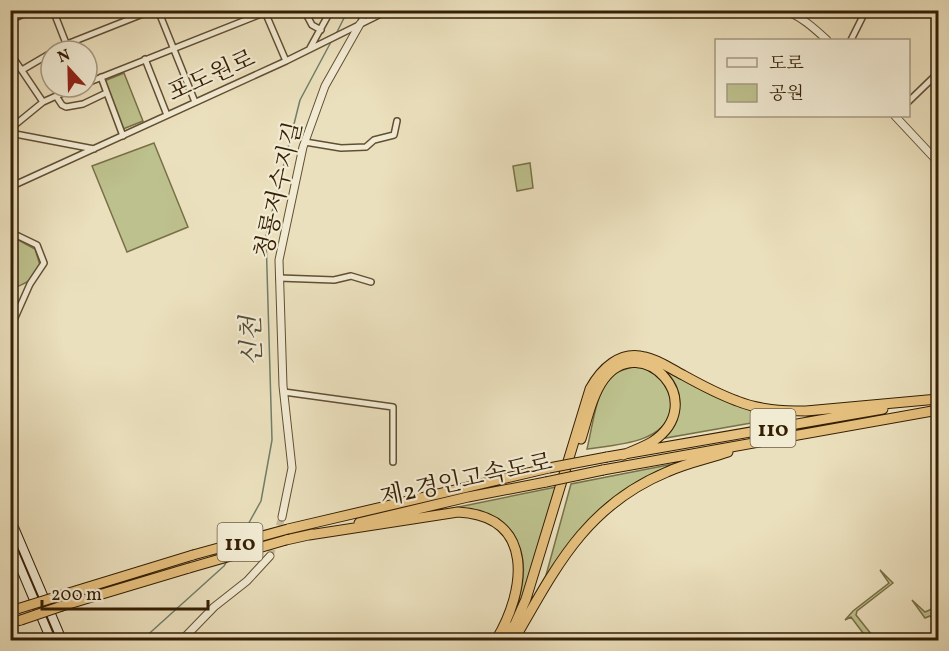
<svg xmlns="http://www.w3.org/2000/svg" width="949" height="651" font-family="Vollkorn,'Noto Serif KR',serif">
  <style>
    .green { fill: #bdc18d; stroke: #797048; stroke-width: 1.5 }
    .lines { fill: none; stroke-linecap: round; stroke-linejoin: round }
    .stream { stroke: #707e6a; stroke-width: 1.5 }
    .tertiary-tunnel { stroke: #c7b998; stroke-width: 7; stroke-dasharray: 7 3.5; stroke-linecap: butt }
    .minor-casing { stroke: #624f32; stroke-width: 8 }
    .tertiary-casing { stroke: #624f32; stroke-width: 9 }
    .secondary-casing { stroke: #351f04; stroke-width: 10 }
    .motorway-casing { stroke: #351f04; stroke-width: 11 }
    .minor { stroke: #f2ebd4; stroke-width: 5 }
    .tertiary { stroke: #f2ebd4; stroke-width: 7 }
    .secondary { stroke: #f2ebd4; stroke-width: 8 }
    .motorway { stroke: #e6c07e; stroke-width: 9 }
    .motorway-bridge-casing { stroke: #351f04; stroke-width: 11; stroke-linecap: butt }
    .motorway-bridge { stroke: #e6c07e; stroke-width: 9 }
    .labels { text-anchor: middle; stroke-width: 4.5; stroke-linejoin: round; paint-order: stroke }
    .shield { fill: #f2ebd4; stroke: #6e5c42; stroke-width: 1.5 }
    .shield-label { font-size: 22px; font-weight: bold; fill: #351f04 }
    .street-label { font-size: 24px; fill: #351f04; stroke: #f2ebd4 }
    .water-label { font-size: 26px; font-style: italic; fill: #534e37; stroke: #f2ebd4 }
  </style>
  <rect width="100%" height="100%" fill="#ebe0bd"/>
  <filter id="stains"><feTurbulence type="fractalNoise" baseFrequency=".00333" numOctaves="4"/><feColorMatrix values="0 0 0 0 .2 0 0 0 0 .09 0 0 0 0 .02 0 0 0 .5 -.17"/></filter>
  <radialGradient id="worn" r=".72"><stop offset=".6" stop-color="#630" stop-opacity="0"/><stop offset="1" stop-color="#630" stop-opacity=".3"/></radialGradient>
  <!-- green -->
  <path class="green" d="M124 73 143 121 123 129 104 81Z
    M154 143 188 227 127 252 92 166Z
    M530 163 533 188 517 191 513 166Z
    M11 236 35 249 40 265C31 281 28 283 11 289Z
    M636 366C654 369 658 374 667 389 671 397 673 402 671 411 663 444 613 445 587 449 592 429 596 392 610 377 617 370 627 369 636 366Z
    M665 370 712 395 784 414 785 417 660 439C681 417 689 395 665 370Z
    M673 464C608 494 583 521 545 579L571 484Z
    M556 487 523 599 512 622C520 598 531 564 516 541 513 536 507 531 503 527 496 519 487 512 476 511 462 509 448 511 434 512Z
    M880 570 893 583 857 611 856 615 876 640H866V637L851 617 845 620 853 611 889 583Z
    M912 600 925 612 934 608 938 617V624L930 616 925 618Z"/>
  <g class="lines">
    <!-- stream -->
    <path class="stream" d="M336 34 348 10
      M240 539 261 501 272 440 266 236 300 100 332 40
      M142 640 224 566 227 561"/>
    <!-- tertiary-tunnel -->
    <path class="tertiary-tunnel" d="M270 556 282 517"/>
    <!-- minor casing -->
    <g class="minor-casing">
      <path id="minor" d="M53 10 69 51
        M158 10 195 102
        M304 10 312 25 321 30
        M604 10H631
        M265 12 286 61
        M10 20 33 10
        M360 24 366 10
        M851 40 866 10
        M310 48 331 10
        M55 51 67 44 153 10
        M10 53 43 102
        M145 59 167 115
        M22 70 51 53
        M101 77 123 136
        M87 83 271 10
        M56 96 62 105 66 107 83 104 106 93
        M908 102 938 73
        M10 129 43 102 76 87
        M10 133 94 149
        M305 142 341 148 366 147 374 140 394 135 397 121
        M10 187 286 61 389 10
        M10 232 37 245 44 263 30 284 10 329
        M279 278 334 280 351 276 371 282
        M284 392 393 407V462"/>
    </g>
    <!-- tertiary casing -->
    <g class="tertiary-casing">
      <path id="tertiary" d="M782 10C800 15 814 28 827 40
        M895 116 938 162
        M282 517 292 468 283 386 279 260 303 147 325 86 360 24
        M182 640 214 607 247 581 270 556"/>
    </g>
    <!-- secondary casing -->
    <g class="secondary-casing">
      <path id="secondary" d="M10 518 62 640
        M10 543 51 640"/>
    </g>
    <!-- motorway casing -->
    <g class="motorway-casing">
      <path id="motorway" d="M581 439C587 420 592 395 604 379 641 330 712 402 652 442 643 447 633 451 623 455
        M607 457 883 409
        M603 470 938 410
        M359 523 468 497 546 482
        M288 529 549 468
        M309 535 458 512C536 516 526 591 496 640
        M286 540 313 534
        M59 596 193 555
        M62 606 189 568
        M10 623 21 620
        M503 640 515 624 526 599 590 389C601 369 620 350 645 357 659 360 671 369 683 375 701 385 718 394 737 401 759 410 783 411 806 411L938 399
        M514 640C555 569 585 506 667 472 686 463 707 459 728 452"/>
    </g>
    <!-- minor -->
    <use href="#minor" class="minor"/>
    <!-- tertiary -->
    <use href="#tertiary" class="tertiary"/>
    <!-- secondary -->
    <use href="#secondary" class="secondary"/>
    <!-- motorway -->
    <use href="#motorway" class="motorway"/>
    <!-- motorway-bridge casing -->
    <g class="motorway-bridge-casing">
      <path id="motorway-bridge" d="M549 468 607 457
        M546 482 603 470
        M193 555 288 529
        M189 568 286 540
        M17 609 59 596
        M21 620 62 606"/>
    </g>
    <!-- motorway-bridge -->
    <use href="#motorway-bridge" class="motorway-bridge"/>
  </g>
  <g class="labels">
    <!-- shield labels -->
    <g class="shield">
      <rect x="750.5" y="409" width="45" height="38" rx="4.5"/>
      <rect x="217.5" y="523" width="45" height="38" rx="4.5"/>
    </g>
    <g class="shield-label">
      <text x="773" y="436">110</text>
      <text x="240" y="550">110</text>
    </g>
    <!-- street labels -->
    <g class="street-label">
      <text transform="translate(211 75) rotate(-24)" y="8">포도원로</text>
      <text transform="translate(278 190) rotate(-77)" y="8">청룡저수지길</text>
      <text transform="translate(466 479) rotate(-12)" y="8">제2경인고속도로</text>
    </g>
    <!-- water labels -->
    <g class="water-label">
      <text transform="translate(251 341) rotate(-92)" y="9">신천</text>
    </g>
  </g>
  <!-- margin -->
  <rect width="949" height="651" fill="none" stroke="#ebe0bd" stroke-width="36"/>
  <rect x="12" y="12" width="925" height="627" fill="none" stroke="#351f04" stroke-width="3"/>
  <rect x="18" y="18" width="913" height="615" fill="none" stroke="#351f04" stroke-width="1.5"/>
  <!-- legend -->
  <rect x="715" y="39" width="195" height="78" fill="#f2ebd4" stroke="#a69981" stroke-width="1.5"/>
  <rect x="727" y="58" width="30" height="9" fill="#f2ebd4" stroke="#a69981" stroke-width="1.5"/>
  <text x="769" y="69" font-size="18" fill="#351f04">도로</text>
  <rect x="727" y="84" width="30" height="18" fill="#bdc18d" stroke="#a69981" stroke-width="1.5"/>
  <text x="769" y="99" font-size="18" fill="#351f04">공원</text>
  <!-- north arrow -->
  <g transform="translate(69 69) rotate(338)"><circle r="28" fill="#f2ebd4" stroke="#a69981" stroke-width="1.5"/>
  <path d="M0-4.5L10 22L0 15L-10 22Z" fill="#8f2418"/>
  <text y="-9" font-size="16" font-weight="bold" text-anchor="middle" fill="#351f04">N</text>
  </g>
  <!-- scale -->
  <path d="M42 600v9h166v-9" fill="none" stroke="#351f04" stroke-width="3"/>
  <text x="51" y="600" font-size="18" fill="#351f04" stroke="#f2ebd4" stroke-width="4.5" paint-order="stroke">200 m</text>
  <rect width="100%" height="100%" filter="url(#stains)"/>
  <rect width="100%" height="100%" fill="url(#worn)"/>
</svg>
